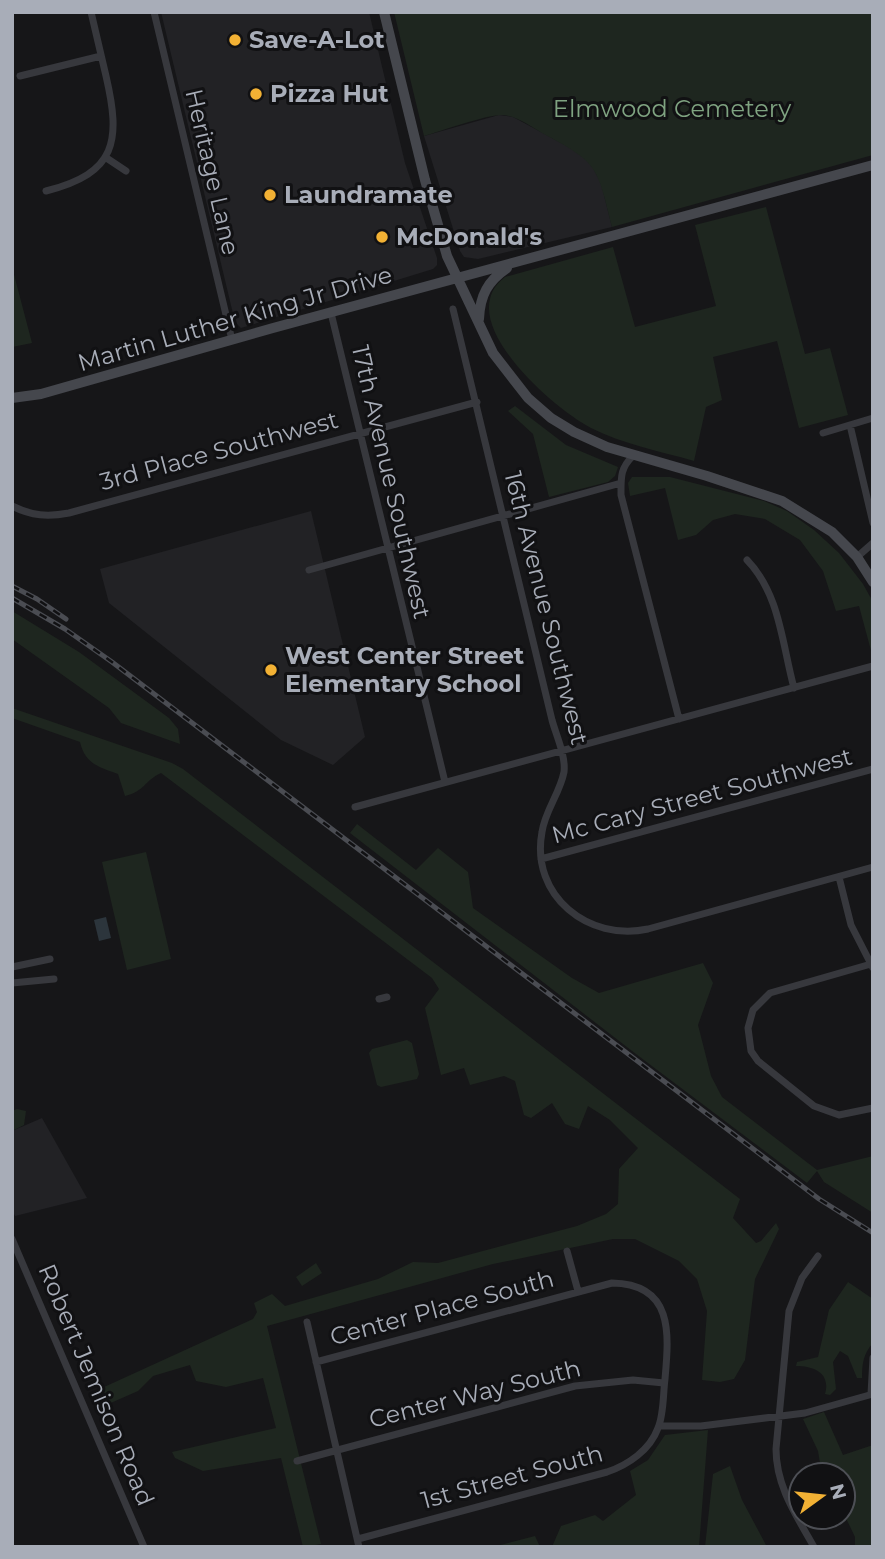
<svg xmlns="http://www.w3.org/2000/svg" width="885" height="1559" font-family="Montserrat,sans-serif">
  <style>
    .built { fill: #222225 }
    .green { fill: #1e261f }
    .water { fill: #2c353c }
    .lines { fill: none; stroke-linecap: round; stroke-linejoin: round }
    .street { stroke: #37383d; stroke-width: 7 }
    .secondary { stroke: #45474d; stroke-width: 10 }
    .rail-casing { stroke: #4a4c52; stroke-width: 5 }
    .rail { stroke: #111113; stroke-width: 2.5; stroke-dasharray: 8; stroke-linecap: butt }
    .poi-dot { fill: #f2b134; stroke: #111113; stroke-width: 2.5 }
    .labels { text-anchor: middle; stroke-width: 6; stroke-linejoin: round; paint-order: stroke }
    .poi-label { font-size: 24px; font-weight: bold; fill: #a8adb8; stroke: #111113; text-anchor: start }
    .park-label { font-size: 24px; fill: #7fa381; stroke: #111113 }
    .street-label { font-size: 24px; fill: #a8adb8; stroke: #111113 }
  </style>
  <rect width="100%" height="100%" fill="#161618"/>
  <!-- built -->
  <path class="built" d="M161 12H369L405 163 437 258V265L433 269 241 328 235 322Z
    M499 115 513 117 578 152 591 164 601 183 612 227 478 259 464 257 460 251 424 136Z
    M311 511 365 737 333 765 281 740 109 603 100 569Z
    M42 1118 87 1198 15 1216 12 1210V1131Z"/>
  <!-- green -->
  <path class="green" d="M394 12H873V155L612 227C597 165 598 163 542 133 530 126 517 116 503 115 488 114 441 131 424 136Z
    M766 207 805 354 830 348 848 415 799 428 777 341 713 357 722 400 706 407 694 461C660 451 622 444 591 428 556 410 479 342 490 299 492 289 498 283 505 277L613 247 635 327 716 306 695 225Z
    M12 267 32 343 12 347Z
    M515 406 566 445 618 467 615 476 608 482 549 497 533 434 508 411Z
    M632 477H670L764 501 787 511 814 530 839 553 863 584 873 602V658L859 606 836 611 823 571 800 540 765 519 735 514 713 520 696 535 678 540 665 488 630 496 628 483Z
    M12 611 79 652 169 718 178 729 180 744 121 723 109 708 12 639Z
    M12 708 172 763 183 769 740 1199 733 1218 756 1243 761 1241 776 1223 779 1229 755 1279 745 1360 734 1379 720 1382 702 1380 707 1311 697 1279 679 1261 635 1239H613L493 1264 267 1326 321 1544 305 1547H303L281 1458 203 1471 175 1458 172 1452 276 1428 263 1378 226 1387 196 1381 190 1365 153 1376 138 1391 97 1409 91 1393 253 1319 257 1312 254 1303 272 1294 285 1306 378 1279 413 1262 438 1263 577 1226 606 1214 618 1204 619 1169 638 1148 610 1120 588 1106 579 1129 565 1124 552 1103 531 1118 524 1115 515 1081 504 1076 470 1085 464 1068 441 1075 425 1008 439 989 432 978 161 773C144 781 145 791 125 796L118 774C99 767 85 764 80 742L12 718Z
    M357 824 416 870 438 848 468 872 473 908 572 978 599 993 703 963 713 983 698 1025 711 1076 722 1097 817 1170 873 1156V1213L824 1182 817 1171 807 1183 636 1054 350 833Z
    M146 852 171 959 127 970 102 862Z
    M407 1040 412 1043 419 1074 417 1079 381 1087 377 1085 369 1053 372 1049Z
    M17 1109 26 1111 24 1125 12 1131V1111Z
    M316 1263 322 1273 302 1286 296 1277Z
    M848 1282 873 1299V1343C863 1354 862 1364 862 1378H857L848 1356 840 1351 833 1362 836 1389 830 1395 825 1394C831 1373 814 1366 796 1366L797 1362 818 1357 829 1310Z
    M824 1412 843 1455 873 1445V1547H855V1537L843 1512V1475H822L818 1451 803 1419Z
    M708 1430 699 1547H552L561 1526 595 1515 603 1521 636 1495 630 1471 648 1460 665 1435Z
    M730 1466 742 1500 767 1547H705L713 1474Z
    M535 1536 540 1547H493Z"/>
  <!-- water -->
  <path class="water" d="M106 917 111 938 99 941 94 920Z"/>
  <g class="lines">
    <!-- street -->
    <path class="street" d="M154 12 232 340
      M20 76 101 56
      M105 157 126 171
      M46 191C117 173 121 141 106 76 101 55 96 34 91 12
      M453 309 552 720C556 735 566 756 564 772 560 793 545 811 542 832 530 896 589 942 648 929L873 867
      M331 313 445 782
      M850 425 873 523
      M823 433 873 418
      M633 456C620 468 621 478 621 495L679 719
      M12 506C32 516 48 517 69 513L477 402
      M857 557 873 543
      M747 560C780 594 782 644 794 688
      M309 570 621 483
      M355 807 873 666
      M541 859 873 769
      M839 877 851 925 873 968
      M871 964 770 993 753 1010 748 1028 751 1051 758 1061 814 1106 839 1115 873 1108
      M12 967 50 959
      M12 983 54 979
      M379 999 387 997
      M12 1239 144 1547
      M567 1251 578 1291
      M307 1322 359 1547
      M316 1362 612 1283C674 1284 669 1334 665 1379 663 1394 664 1414 658 1428 650 1450 628 1465 607 1472L358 1539
      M871 1394 873 1358
      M659 1426H701L805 1413 873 1394
      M297 1461 575 1386 633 1380 664 1383
      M814 1547C796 1515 776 1486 776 1449L789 1311 802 1278 818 1256"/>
    <!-- secondary -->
    <path class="secondary" d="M384 12 425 180 447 256 493 353 528 398 551 418 574 432 607 447 707 476 782 501 832 532 857 557 873 582
      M479 319C480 295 488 281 507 268
      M12 398 41 394 273 328 873 165"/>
    <!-- rail casing -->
    <g class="rail-casing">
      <path id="rail" d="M12 586 37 599 66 619
        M12 598 65 629 112 662 819 1199 873 1233"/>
    </g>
    <!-- rail -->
    <use href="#rail" class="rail"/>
  </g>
  <!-- markers -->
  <g class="poi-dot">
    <circle cx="235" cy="40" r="7"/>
    <circle cx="256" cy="94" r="7"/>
    <circle cx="270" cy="195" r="7"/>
    <circle cx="382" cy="237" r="7"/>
    <circle cx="271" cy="670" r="7"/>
  </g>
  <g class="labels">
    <!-- poi labels -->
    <g class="poi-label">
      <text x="249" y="48">Save-A-Lot</text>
      <text x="270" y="102">Pizza Hut</text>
      <text x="284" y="203">Laundramate</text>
      <text x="396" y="245">McDonald's</text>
      <text x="285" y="664">West Center Street<tspan x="285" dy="28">Elementary School</tspan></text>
    </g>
    <!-- park labels -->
    <g class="park-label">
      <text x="672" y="117">Elmwood Cemetery</text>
    </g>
    <!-- street labels -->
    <g class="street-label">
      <text transform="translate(212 172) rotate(77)" y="8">Heritage Lane</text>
      <text transform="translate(235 319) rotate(-16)" y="8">Martin Luther King Jr Drive</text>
      <text transform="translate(219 451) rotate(-15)" y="8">3rd Place Southwest</text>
      <text transform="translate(391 482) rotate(77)" y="8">17th Avenue Southwest</text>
      <text transform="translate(546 608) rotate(76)" y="8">16th Avenue Southwest</text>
      <text transform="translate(702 796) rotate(-15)" y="8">Mc Cary Street Southwest</text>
      <text transform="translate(442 1308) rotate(-15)" y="8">Center Place South</text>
      <text transform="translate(96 1385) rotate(67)" y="8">Robert Jemison Road</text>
      <text transform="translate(475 1394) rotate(-14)" y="8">Center Way South</text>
      <text transform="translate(512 1477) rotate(-15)" y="8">1st Street South</text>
    </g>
  </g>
  <!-- border -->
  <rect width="885" height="1559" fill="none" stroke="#a8adb8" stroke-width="28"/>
  <!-- north arrow -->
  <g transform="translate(822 1496) rotate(75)"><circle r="33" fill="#111113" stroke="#4d4f55" stroke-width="2"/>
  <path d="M0-5L12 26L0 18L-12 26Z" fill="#f2b134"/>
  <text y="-10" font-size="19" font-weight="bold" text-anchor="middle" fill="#a8adb8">N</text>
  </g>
</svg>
